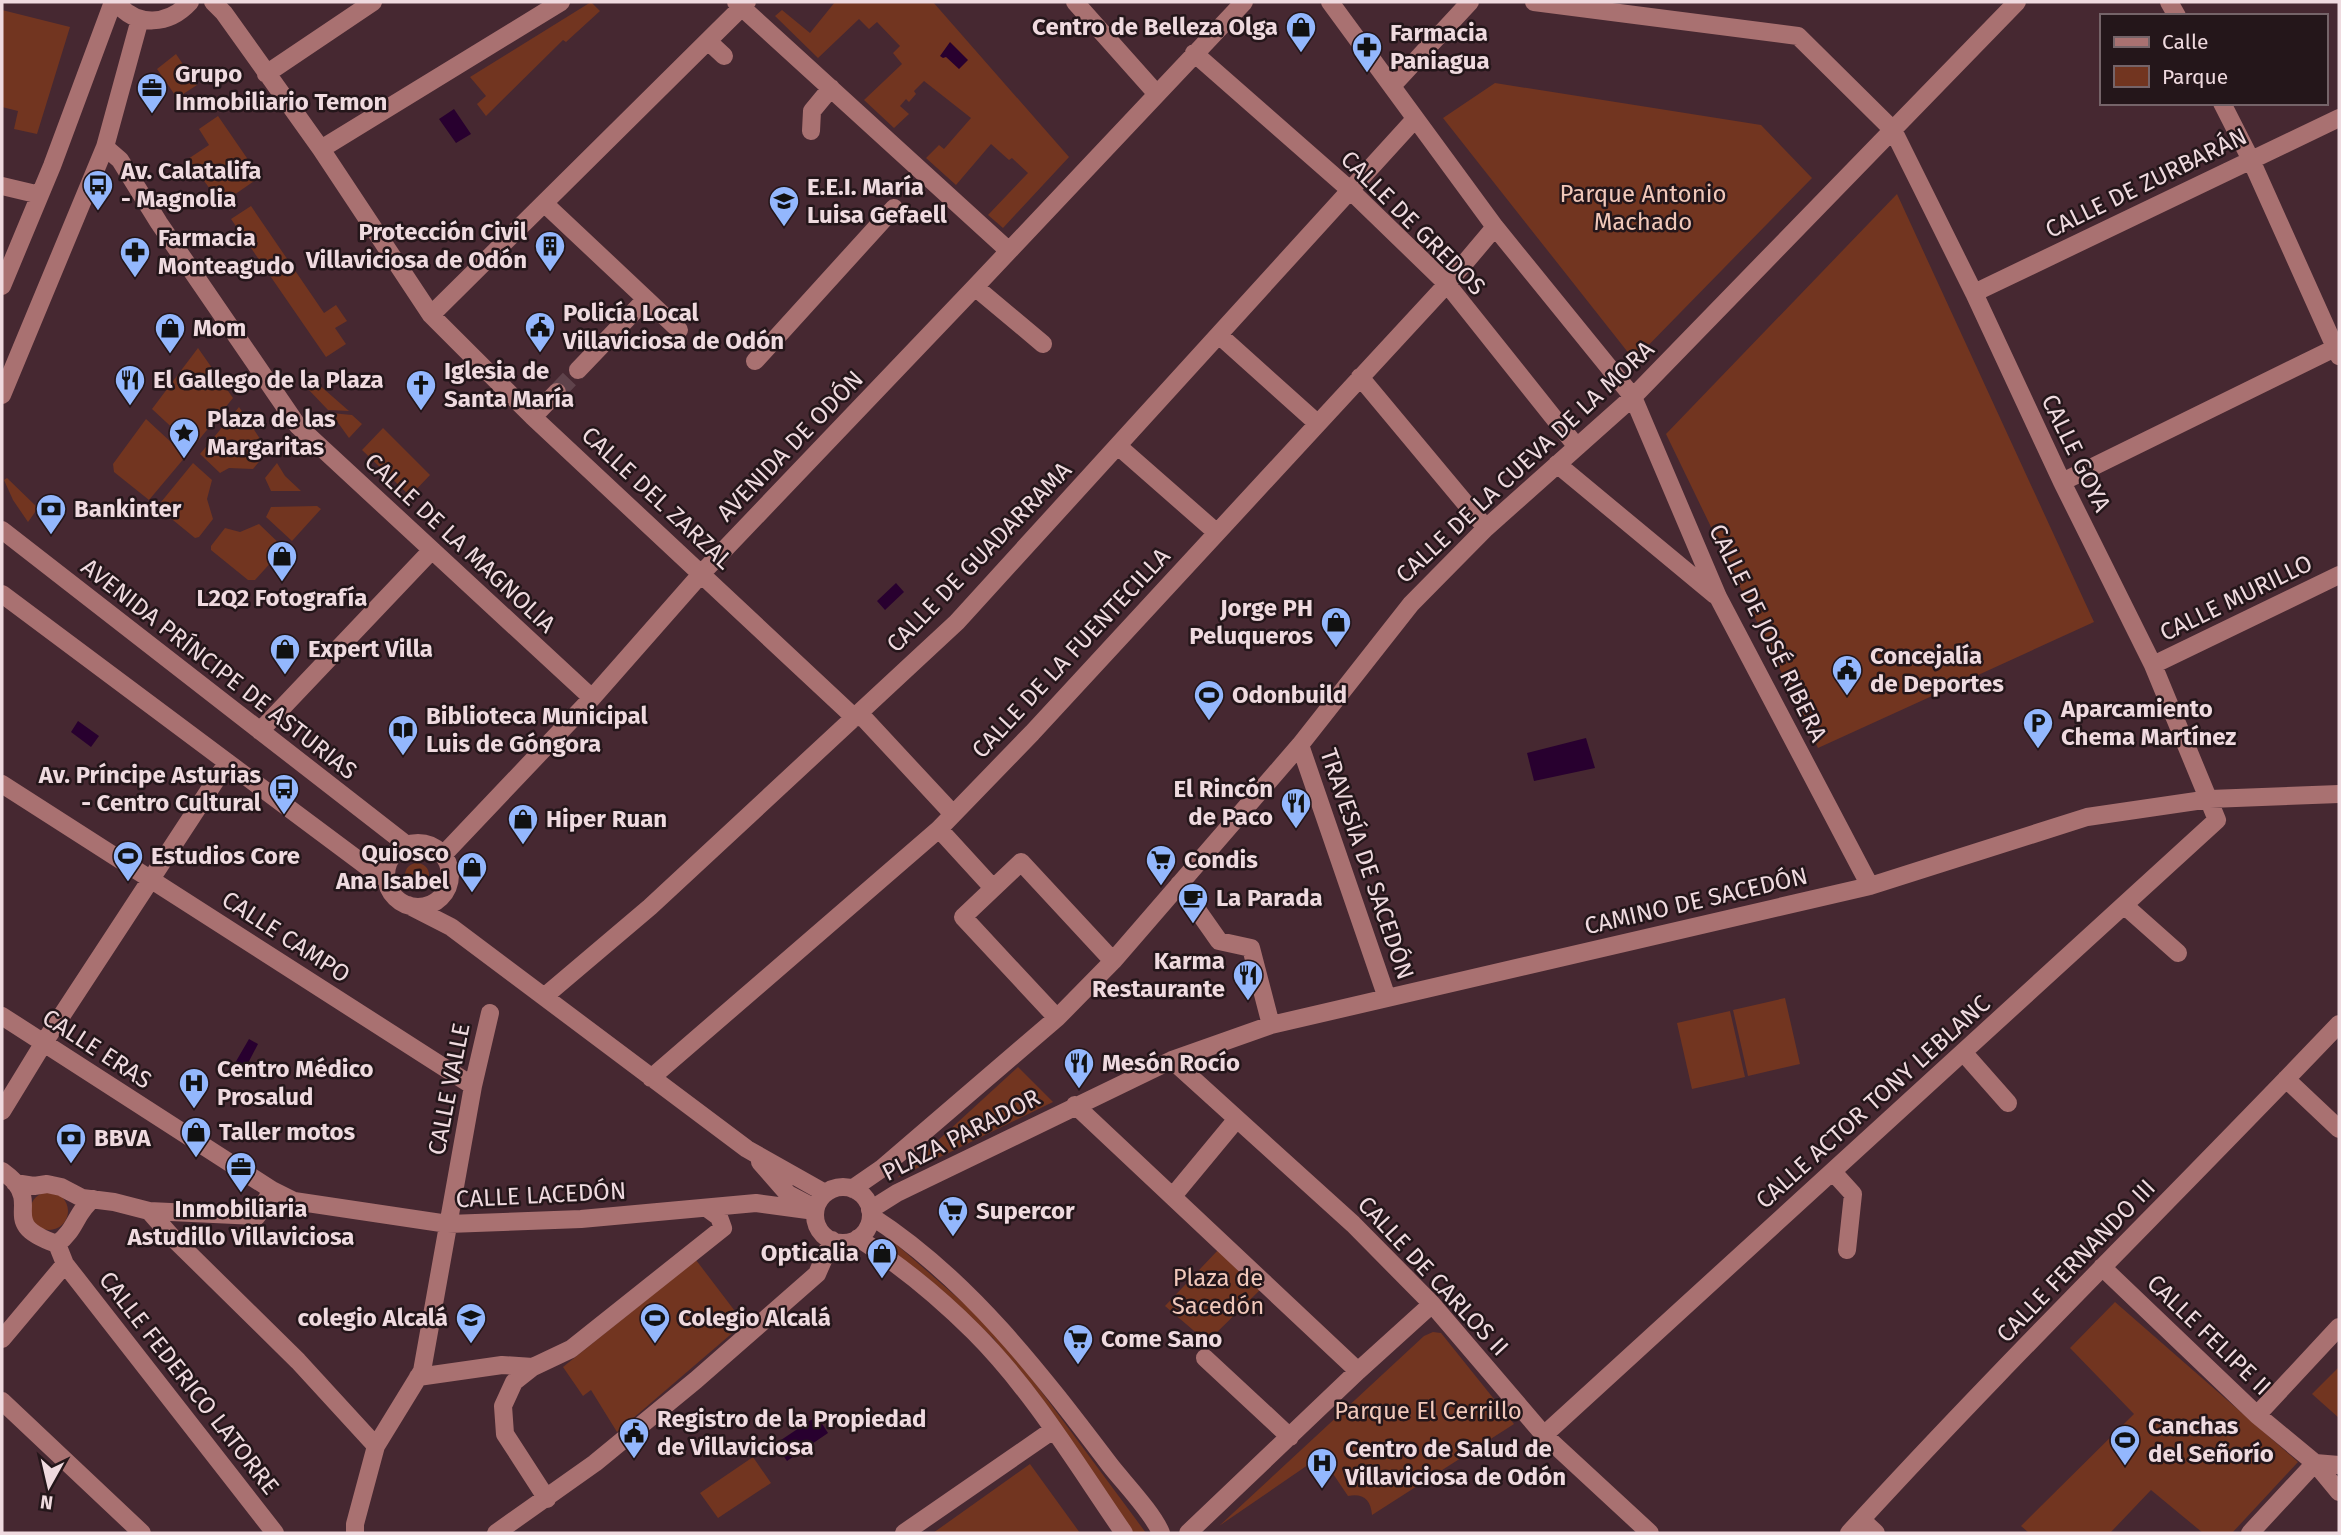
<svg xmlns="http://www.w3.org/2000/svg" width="2341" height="1535" font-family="'Fira Sans',sans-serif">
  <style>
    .green { fill: #723520 }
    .water { fill: #28002f }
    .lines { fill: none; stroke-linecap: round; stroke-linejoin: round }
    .minor-tunnel { stroke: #5f434b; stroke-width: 18; stroke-dasharray: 18 9; stroke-linecap: butt }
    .minor { stroke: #a97171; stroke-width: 18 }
    .labels { text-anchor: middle; stroke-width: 5; stroke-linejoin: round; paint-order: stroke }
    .poi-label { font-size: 24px; font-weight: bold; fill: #efdadf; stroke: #24161a; text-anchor: start }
    .street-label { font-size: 24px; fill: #efdadf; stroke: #24161a }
    .park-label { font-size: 24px; fill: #f1c8ba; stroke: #24161a }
  </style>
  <rect width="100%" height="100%" fill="#462831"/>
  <!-- green -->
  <path class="green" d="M591 2 600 11 566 42 563 40 486 116 477 104 486 96 470 77Z
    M835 2H933L1069 157 1003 228 988 215 1028 173 1012 158 1009 160 991 144 956 185 926 158 939 145 944 149 971 118 924 81 914 91 916 94 909 102 906 99 900 106 909 114 894 128 864 100 902 64 893 53 900 46 877 22 869 29 859 19 818 58 775 16 782 10 810 33Z
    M2 10 70 27 37 134 14 129 18 111 2 107Z
    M176 54 197 85 177 98 157 69Z
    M1495 83 1761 125 1812 178 1634 360 1443 118Z
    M218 116 260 177 221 204 188 159 209 145 199 129Z
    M1897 194 2094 622 1818 748 1666 434Z
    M251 206 324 313 336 305 347 321 335 328 346 344 326 357 231 219Z
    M198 348 233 398 193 447 152 409Z
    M317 383 349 411 328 410 308 389Z
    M239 407 268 451 253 469 229 468 220 473 200 454Z
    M331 413 352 415 362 424 349 438Z
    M146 419 186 456 149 500 114 472 113 464Z
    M383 428 430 475 410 496 362 450Z
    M193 463 212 480 207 499 213 519 199 537 195 538 157 507Z
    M277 463 285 476 301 491H271L265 478Z
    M7 478 38 508 28 522 13 500 4 480Z
    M317 506 321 509 292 541 266 517 271 507Z
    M259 524 284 548 255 580H248L211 550V546L225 528 240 532Z
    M405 875a12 12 0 1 1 24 0a12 12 0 1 1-24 0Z
    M1785 998 1800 1064 1748 1076 1733 1010Z
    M1730 1011 1745 1077 1692 1089 1677 1023Z
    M1018 1067 1053 1102 897 1178Z
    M30 1211a19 19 0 1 1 38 0a19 19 0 1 1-38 0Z
    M889 1238 998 1333 1146 1533H1133L993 1338 885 1244Z
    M1219 1249 1262 1288 1207 1342 1165 1306Z
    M696 1260 744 1323 617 1432 591 1390 583 1396 563 1367Z
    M2115 1302 2298 1462 2232 1533H2203L2151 1490 2110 1533H2029L2021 1526 2134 1414 2070 1348Z
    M1433 1332 1441 1333 1514 1424 1372 1515C1371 1500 1363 1493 1348 1496L1321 1456 1219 1526 1424 1336Z
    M2339 1367V1418L2312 1394Z
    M753 1457 771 1483 718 1518 700 1493Z
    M1030 1464 1080 1533H933Z"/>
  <!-- water -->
  <path class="water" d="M950 42 968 60 959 69 946 57 943 58 940 56Z
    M454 109 471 134 456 143 439 119Z
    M896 583 904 592 885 610 877 601Z
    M78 721 99 736 91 747 71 732Z
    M1586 738 1595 768 1534 781 1527 753Z
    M249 1039 258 1044 245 1069 235 1063Z
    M817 1416 828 1433 787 1461 775 1444Z"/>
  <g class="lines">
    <!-- minor-tunnel -->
    <path class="minor-tunnel" d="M557 392 578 370"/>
    <!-- minor -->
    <path class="minor" d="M116 2C137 28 169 25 190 2
      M213 2 224 13 321 149 431 315 533 417 855 718
      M736 2 1009 251
      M1075 2 1156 93
      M1330 2 1495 227 1633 397 1718 597 1870 886
      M1534 2 1798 36 1893 130 1974 293 2062 482 2153 665 2217 820 1544 1435
      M2169 2 2177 16
      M709 42 724 56
      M1194 53 1350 190 1447 284 1577 447
      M266 74 373 2
      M1393 85 1470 2
      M2222 103 2251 160 2339 356
      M811 131 812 111 831 88
      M105 147 120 160 159 223 298 426 592 698
      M321 149 561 2
      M2 186 40 195
      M545 204 679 330
      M2 286 52 166 113 2
      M975 287 1043 344
      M1974 293 2339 118
      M431 315 747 2
      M1219 335 1317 423
      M755 361 894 208
      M578 370 645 300
      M1360 377 1486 528
      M2 395 105 147 140 19
      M533 417 557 392
      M1118 446 1216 532
      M1557 464 1715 595
      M2062 482 2335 348
      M2 530 407 845
      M2 594 377 874 386 873
      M2153 665 2339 575
      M860 714 953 814
      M260 731 431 551
      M1300 745 1387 998
      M2 784 473 1086
      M939 829 993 888
      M386 875a32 32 0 1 1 64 0a32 32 0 1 1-64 0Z
      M443 855 592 698 702 573 975 287 1244 2
      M1179 884 1219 941 1251 948 1271 1025
      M408 905 451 927 747 1149 825 1193
      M2124 905 2178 953
      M545 996 650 907 957 622 1415 119
      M2 1016 272 1190 294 1201 448 1224 581 1219 756 1203 815 1211
      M1057 1018 963 917 1021 862 1113 961
      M1963 1052 2008 1103
      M1172 1060 1353 1224 1432 1304 1544 1435 1650 1533
      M651 1078 939 829 1032 733 1447 284 1495 227
      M2286 1079 2339 1129
      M1075 1105 1358 1371
      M2 1111 43 1044 227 763
      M760 1162 788 1194 809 1205
      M2 1171C6 1174 11 1178 15 1182 37 1209 0 1224 57 1244
      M1833 1172 1853 1194 1847 1250
      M15 1183 34 1186 47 1184 61 1187 82 1198 114 1202 149 1211 257 1216 272 1190
      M815 1215a28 28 0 1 1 56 0a28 28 0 1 1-56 0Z
      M852 1189 881 1169 1057 1018 1113 961 1300 745 1411 604 1486 528 1633 397 2017 2
      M1173 1196 1236 1120
      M870 1210 897 1193 1172 1060 1271 1025 1870 886 2087 817 2210 799 2339 794
      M149 1211 172 1237 298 1361 376 1446
      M871 1216C968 1278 1041 1374 1110 1465 1124 1483 1153 1513 1161 1533
      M858 1238C900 1265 939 1297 974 1332 1033 1391 1077 1465 1124 1533
      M57 1244 65 1264 275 1533
      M57 1244C77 1229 75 1213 93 1199
      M2102 1267 2257 1415 2315 1463 2339 1492
      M2 1339 65 1264
      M1205 1358 1290 1437
      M533 1367 514 1382 503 1406 505 1434 547 1499
      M418 1377 502 1365 533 1367 571 1349 723 1228 719 1217 708 1209
      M2 1401 142 1533
      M2257 1415 2339 1327
      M1862 1520 1876 1533
      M355 1533V1524L376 1446 422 1371 473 1086 490 1013
      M496 1533 595 1463 696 1380 817 1274 832 1240
      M904 1533 1053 1430
      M1188 1533 1358 1371 1432 1304
      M1849 1533C2008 1359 2177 1194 2339 1024
      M2250 1533 2315 1463 2339 1465"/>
  </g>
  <!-- icons -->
  <defs>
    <g id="shop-pin" transform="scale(1.575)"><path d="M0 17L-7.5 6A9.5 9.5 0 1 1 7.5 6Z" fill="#93b7fd" stroke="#24161a"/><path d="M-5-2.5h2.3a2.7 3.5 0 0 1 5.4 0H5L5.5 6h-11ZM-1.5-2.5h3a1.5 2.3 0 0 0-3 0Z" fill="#111"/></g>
    <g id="pharmacy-pin" transform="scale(1.575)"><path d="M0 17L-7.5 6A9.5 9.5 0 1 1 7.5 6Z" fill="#93b7fd" stroke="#24161a"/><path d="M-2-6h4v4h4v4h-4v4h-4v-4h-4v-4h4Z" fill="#111"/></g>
    <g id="office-pin" transform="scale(1.575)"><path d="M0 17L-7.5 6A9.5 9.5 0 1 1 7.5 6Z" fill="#93b7fd" stroke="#24161a"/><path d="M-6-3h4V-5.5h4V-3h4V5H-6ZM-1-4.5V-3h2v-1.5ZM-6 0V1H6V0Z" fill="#111"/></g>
    <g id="bus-pin" transform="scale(1.575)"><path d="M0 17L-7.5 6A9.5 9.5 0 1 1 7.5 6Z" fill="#93b7fd" stroke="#24161a"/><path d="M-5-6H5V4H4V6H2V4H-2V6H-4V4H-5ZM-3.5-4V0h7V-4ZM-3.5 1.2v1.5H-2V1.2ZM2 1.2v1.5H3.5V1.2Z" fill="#111"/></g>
    <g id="school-pin" transform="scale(1.575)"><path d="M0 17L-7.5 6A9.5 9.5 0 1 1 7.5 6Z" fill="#93b7fd" stroke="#24161a"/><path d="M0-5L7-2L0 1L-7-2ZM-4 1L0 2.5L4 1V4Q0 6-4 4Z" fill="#111"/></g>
    <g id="building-pin" transform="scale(1.575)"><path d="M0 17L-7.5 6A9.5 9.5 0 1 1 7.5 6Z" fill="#93b7fd" stroke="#24161a"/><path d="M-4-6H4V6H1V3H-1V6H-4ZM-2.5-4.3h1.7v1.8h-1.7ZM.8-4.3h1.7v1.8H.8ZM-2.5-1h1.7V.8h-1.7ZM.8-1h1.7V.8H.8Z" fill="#111"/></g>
    <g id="civic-pin" transform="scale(1.575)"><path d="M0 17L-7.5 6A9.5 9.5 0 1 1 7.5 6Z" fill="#93b7fd" stroke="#24161a"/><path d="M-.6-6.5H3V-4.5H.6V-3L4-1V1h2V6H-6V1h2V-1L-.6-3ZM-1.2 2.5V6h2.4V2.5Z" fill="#111"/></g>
    <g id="restaurant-pin" transform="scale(1.575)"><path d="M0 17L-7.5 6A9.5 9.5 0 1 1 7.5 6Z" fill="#93b7fd" stroke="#24161a"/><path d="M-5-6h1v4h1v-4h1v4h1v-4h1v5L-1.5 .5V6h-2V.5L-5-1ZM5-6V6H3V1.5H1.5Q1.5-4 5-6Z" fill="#111"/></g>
    <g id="church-pin" transform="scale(1.575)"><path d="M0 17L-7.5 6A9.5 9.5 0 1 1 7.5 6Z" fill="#93b7fd" stroke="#24161a"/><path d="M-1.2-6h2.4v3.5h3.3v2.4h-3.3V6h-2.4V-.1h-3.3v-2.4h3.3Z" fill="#111"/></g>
    <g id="sight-pin" transform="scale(1.575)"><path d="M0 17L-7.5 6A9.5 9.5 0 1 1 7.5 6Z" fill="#93b7fd" stroke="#24161a"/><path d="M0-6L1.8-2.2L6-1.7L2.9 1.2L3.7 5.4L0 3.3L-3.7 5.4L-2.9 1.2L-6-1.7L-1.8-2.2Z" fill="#111"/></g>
    <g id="bank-pin" transform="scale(1.575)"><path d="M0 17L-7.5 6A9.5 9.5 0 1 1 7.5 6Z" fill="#93b7fd" stroke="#24161a"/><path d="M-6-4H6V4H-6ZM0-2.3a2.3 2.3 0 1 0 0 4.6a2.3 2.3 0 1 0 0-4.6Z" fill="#111"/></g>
    <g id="stadium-pin" transform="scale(1.575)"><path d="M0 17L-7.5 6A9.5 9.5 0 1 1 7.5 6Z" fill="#93b7fd" stroke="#24161a"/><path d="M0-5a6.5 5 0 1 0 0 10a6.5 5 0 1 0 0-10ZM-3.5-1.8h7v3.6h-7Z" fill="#111"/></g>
    <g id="parking-pin" transform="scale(1.575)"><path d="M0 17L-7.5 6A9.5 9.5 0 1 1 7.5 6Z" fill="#93b7fd" stroke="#24161a"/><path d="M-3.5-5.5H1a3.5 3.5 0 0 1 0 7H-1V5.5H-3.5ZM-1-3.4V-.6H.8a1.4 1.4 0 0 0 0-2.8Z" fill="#111"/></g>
    <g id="library-pin" transform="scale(1.575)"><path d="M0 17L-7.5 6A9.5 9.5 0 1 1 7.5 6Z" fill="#93b7fd" stroke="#24161a"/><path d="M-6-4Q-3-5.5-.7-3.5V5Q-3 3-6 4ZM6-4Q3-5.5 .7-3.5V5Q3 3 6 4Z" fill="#111"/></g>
    <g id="supermarket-pin" transform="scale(1.575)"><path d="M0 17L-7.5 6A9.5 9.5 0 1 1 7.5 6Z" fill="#93b7fd" stroke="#24161a"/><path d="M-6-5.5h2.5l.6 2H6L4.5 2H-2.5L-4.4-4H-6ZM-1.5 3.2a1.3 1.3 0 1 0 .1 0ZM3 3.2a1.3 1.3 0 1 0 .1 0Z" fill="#111"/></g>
    <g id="cafe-pin" transform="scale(1.575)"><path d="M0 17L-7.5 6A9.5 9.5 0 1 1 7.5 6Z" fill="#93b7fd" stroke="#24161a"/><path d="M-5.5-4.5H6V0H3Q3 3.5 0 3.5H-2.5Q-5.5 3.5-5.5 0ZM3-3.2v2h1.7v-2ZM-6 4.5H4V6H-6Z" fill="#111"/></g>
    <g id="hospital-pin" transform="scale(1.575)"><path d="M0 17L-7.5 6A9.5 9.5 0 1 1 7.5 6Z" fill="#93b7fd" stroke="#24161a"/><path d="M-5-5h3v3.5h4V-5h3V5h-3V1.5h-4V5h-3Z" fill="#111"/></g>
  </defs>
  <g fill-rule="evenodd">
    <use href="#shop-pin" x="1301" y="27"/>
    <use href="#pharmacy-pin" x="1367" y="47"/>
    <use href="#office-pin" x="152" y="88"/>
    <use href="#bus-pin" x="98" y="185"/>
    <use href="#school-pin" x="784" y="201"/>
    <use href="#building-pin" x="550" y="246"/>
    <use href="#pharmacy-pin" x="135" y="252"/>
    <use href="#civic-pin" x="540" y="327"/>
    <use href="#shop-pin" x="170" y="328"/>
    <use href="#restaurant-pin" x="130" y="380"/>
    <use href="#church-pin" x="421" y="385"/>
    <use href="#sight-pin" x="184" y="433"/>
    <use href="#bank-pin" x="51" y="509"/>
    <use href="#shop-pin" x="282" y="556"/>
    <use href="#shop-pin" x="1336" y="622"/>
    <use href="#shop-pin" x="285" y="649"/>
    <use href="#civic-pin" x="1847" y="670"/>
    <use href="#stadium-pin" x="1209" y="695"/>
    <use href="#parking-pin" x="2038" y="723"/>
    <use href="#library-pin" x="403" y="730"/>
    <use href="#bus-pin" x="284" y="789"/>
    <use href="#restaurant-pin" x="1296" y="803"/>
    <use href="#shop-pin" x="523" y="819"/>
    <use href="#stadium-pin" x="128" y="856"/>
    <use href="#supermarket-pin" x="1161" y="860"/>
    <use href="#shop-pin" x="472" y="867"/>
    <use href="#cafe-pin" x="1193" y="898"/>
    <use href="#restaurant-pin" x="1248" y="975"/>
    <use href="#restaurant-pin" x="1079" y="1063"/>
    <use href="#hospital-pin" x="194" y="1083"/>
    <use href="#shop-pin" x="196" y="1132"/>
    <use href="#bank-pin" x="71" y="1138"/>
    <use href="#office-pin" x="241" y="1167"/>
    <use href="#supermarket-pin" x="953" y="1211"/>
    <use href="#shop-pin" x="882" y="1253"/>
    <use href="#school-pin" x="471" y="1318"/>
    <use href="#stadium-pin" x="655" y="1318"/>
    <use href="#supermarket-pin" x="1078" y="1339"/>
    <use href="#civic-pin" x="634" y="1433"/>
    <use href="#stadium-pin" x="2125" y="1440"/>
    <use href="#hospital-pin" x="1322" y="1463"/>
  </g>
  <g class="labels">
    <!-- poi labels -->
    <g class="poi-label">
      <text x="1278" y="35" text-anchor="end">Centro de Belleza Olga</text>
      <text x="1390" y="41">Farmacia<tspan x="1390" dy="28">Paniagua</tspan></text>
      <text x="175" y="82">Grupo<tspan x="175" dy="28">Inmobiliario Temon</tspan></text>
      <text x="121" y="179">Av. Calatalifa<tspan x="121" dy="28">- Magnolia</tspan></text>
      <text x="807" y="195">E.E.I. María<tspan x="807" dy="28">Luisa Gefaell</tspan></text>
      <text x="527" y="240" text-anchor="end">Protección Civil<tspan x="527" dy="28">Villaviciosa de Odón</tspan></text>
      <text x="158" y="246">Farmacia<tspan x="158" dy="28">Monteagudo</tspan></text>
      <text x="563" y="321">Policía Local<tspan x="563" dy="28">Villaviciosa de Odón</tspan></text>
      <text x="193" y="336">Mom</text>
      <text x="444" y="379">Iglesia de<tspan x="444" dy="28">Santa María</tspan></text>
      <text x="153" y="388">El Gallego de la Plaza</text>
      <text x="207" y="427">Plaza de las<tspan x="207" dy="28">Margaritas</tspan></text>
      <text x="74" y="517">Bankinter</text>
      <text x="282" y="606" text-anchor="middle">L2Q2 Fotografía</text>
      <text x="1313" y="616" text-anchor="end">Jorge PH<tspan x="1313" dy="28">Peluqueros</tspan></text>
      <text x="308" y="657">Expert Villa</text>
      <text x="1870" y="664">Concejalía<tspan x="1870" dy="28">de Deportes</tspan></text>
      <text x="1232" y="703">Odonbuild</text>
      <text x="2061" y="717">Aparcamiento<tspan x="2061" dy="28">Chema Martínez</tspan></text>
      <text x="426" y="724">Biblioteca Municipal<tspan x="426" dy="28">Luis de Góngora</tspan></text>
      <text x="261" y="783" text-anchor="end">Av. Príncipe Asturias<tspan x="261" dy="28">- Centro Cultural</tspan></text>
      <text x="1273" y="797" text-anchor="end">El Rincón<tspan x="1273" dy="28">de Paco</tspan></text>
      <text x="546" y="827">Hiper Ruan</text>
      <text x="449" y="861" text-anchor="end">Quiosco<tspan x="449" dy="28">Ana Isabel</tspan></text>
      <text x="151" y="864">Estudios Core</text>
      <text x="1184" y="868">Condis</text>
      <text x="1216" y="906">La Parada</text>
      <text x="1225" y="969" text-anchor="end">Karma<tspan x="1225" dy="28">Restaurante</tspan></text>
      <text x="1102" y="1071">Mesón Rocío</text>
      <text x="217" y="1077">Centro Médico<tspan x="217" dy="28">Prosalud</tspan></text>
      <text x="219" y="1140">Taller motos</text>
      <text x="94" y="1146">BBVA</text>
      <text x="241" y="1217" text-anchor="middle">Inmobiliaria<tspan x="241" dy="28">Astudillo Villaviciosa</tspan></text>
      <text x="976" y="1219">Supercor</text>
      <text x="859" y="1261" text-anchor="end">Opticalia</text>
      <text x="448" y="1326" text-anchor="end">colegio Alcalá</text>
      <text x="678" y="1326">Colegio Alcalá</text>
      <text x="1101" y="1347">Come Sano</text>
      <text x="657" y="1427">Registro de la Propiedad<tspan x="657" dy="28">de Villaviciosa</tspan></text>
      <text x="2148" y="1434">Canchas<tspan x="2148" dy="28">del Señorío</tspan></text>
      <text x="1345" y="1457">Centro de Salud de<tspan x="1345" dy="28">Villaviciosa de Odón</tspan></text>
    </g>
    <!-- street labels -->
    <g class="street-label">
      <text transform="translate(2146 183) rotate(-26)" y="8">CALLE DE ZURBARÁN</text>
      <text transform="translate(1413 223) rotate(45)" y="8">CALLE DE GREDOS</text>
      <text transform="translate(790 446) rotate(-46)" y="8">AVENIDA DE ODÓN</text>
      <text transform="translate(2076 453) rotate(64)" y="8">CALLE GOYA</text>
      <text transform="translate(1525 462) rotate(-43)" y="8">CALLE DE LA CUEVA DE LA MORA</text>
      <text transform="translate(657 498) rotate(43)" y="8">CALLE DEL ZARZAL</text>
      <text transform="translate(460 543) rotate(43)" y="8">CALLE DE LA MAGNOLIA</text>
      <text transform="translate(979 557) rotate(-46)" y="8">CALLE DE GUADARRAMA</text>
      <text transform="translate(2236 598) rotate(-26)" y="8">CALLE MURILLO</text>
      <text transform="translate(1768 633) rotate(64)" y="8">CALLE DE JOSÉ RIBERA</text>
      <text transform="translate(1071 653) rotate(-47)" y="8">CALLE DE LA FUENTECILLA</text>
      <text transform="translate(219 669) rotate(38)" y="8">AVENIDA PRÍNCIPE DE ASTURIAS</text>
      <text transform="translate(1367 864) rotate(71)" y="8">TRAVESÍA DE SACEDÓN</text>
      <text transform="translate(1696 901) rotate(-13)" y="8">CAMINO DE SACEDÓN</text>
      <text transform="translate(286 937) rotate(33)" y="8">CALLE CAMPO</text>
      <text transform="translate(97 1049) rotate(33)" y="8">CALLE ERAS</text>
      <text transform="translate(449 1089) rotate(-79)" y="8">CALLE VALLE</text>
      <text transform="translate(1873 1102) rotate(-42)" y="8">CALLE ACTOR TONY LEBLANC</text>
      <text transform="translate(961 1135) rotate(-27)" y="8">PLAZA PARADOR</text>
      <text transform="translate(541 1195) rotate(-3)" y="8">CALLE LACEDÓN</text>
      <text transform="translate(2076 1261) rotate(-46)" y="8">CALLE FERNANDO III</text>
      <text transform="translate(1433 1276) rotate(47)" y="8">CALLE DE CARLOS II</text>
      <text transform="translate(2209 1335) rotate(44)" y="8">CALLE FELIPE II</text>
      <text transform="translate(189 1383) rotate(52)" y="8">CALLE FEDERICO LATORRE</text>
    </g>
    <!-- park labels -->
    <g class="park-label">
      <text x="1643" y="202">Parque Antonio<tspan x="1643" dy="28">Machado</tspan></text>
      <text x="1218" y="1286">Plaza de<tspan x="1218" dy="28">Sacedón</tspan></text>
      <text x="1428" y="1419">Parque El Cerrillo</text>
    </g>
  </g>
  <!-- border -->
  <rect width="2341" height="1535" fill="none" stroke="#efdadf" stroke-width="7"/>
  <!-- legend -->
  <rect x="2100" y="14" width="228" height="91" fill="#24161a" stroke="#756469" stroke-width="2"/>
  <rect x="2114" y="37" width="35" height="10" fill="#a97171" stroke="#756469" stroke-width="2"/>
  <text x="2162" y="49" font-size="21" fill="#efdadf">Calle</text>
  <rect x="2114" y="66" width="35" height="21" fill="#723520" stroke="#756469" stroke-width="2"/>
  <text x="2162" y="84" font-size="21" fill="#efdadf">Parque</text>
  <!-- north arrow -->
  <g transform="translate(49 1486) rotate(188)" stroke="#24161a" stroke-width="5" paint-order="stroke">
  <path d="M0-5L12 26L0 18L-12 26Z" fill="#efdadf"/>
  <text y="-10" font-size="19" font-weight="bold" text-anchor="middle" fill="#efdadf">N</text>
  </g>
</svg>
